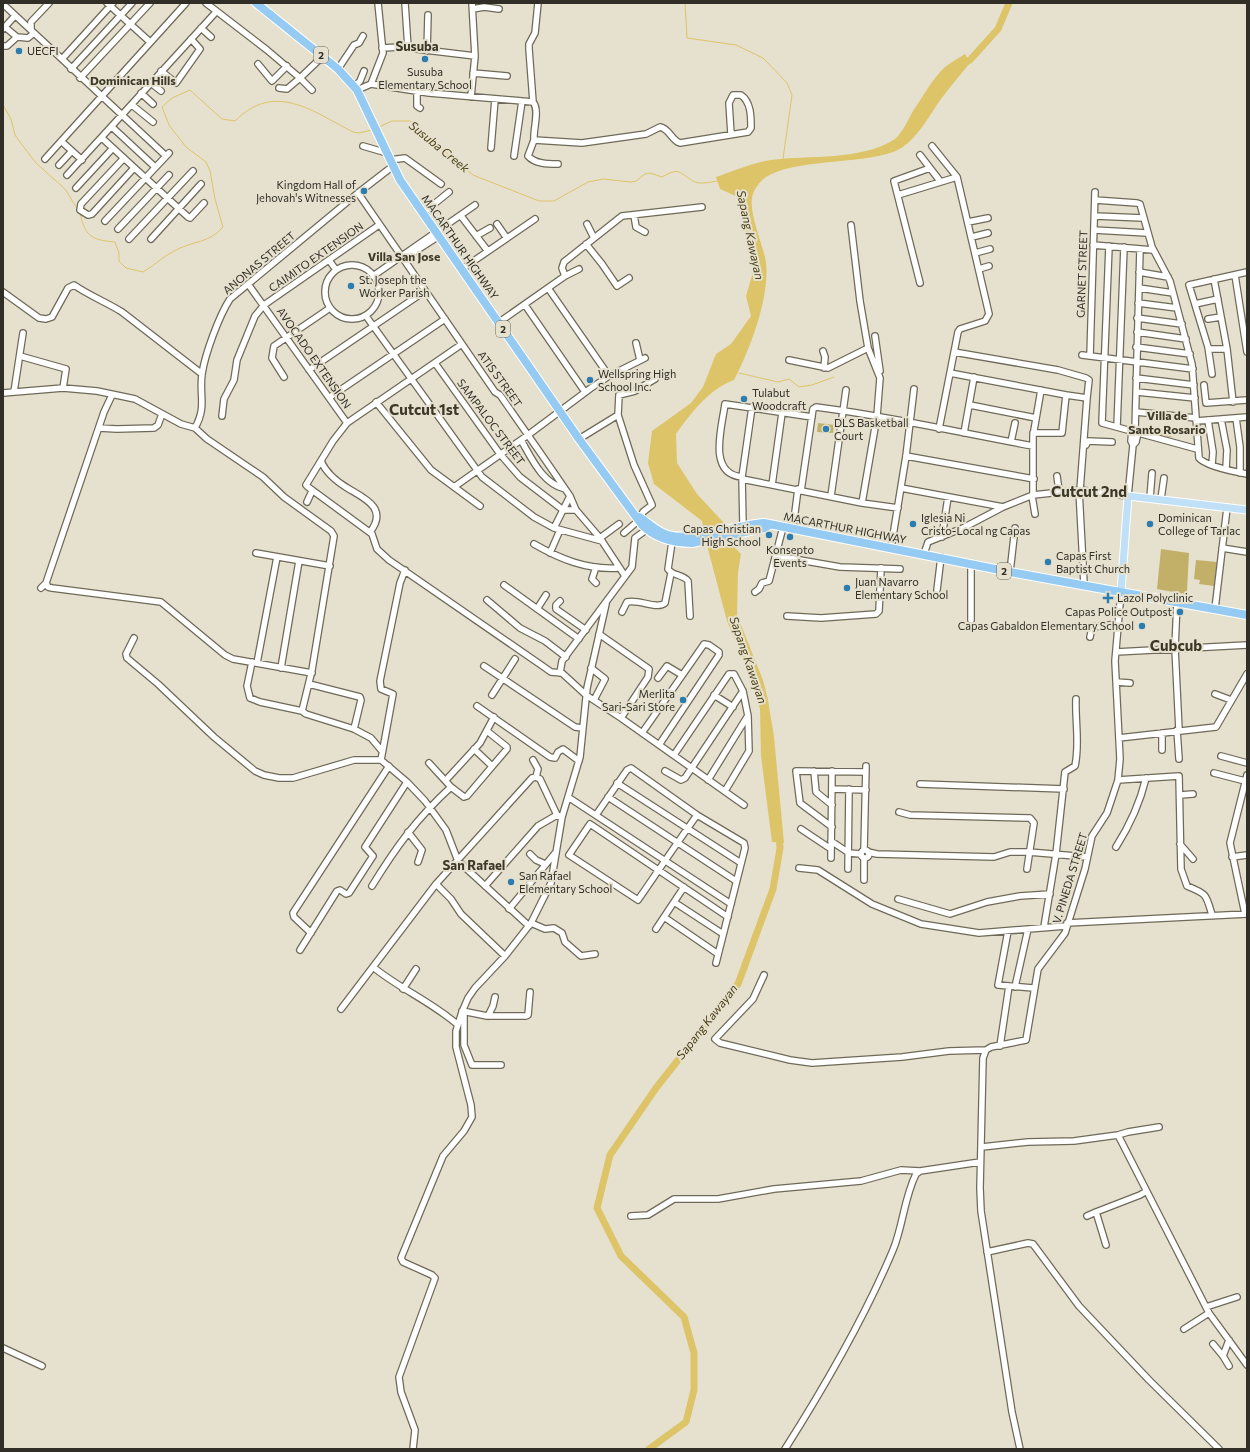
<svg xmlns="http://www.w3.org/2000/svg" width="1250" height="1452" font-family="Commissioner,sans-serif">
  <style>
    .green { fill: #c2af68 }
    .water { fill: #ddc468 }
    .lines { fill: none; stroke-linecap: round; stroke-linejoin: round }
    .stream { stroke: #ddc468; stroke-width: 1 }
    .river { stroke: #ddc468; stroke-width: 7 }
    .minor-casing { stroke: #6e6958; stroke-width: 8 }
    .major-casing { stroke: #fff; stroke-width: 9 }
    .highway-casing { stroke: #fff; stroke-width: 10 }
    .minor { stroke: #fff; stroke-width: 5.5 }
    .major { stroke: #bfe0f7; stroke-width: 7 }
    .highway { stroke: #95cbf2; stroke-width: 8 }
    .poi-dot { fill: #2c7cae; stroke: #e6e1ce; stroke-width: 1.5 }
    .labels { text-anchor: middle; stroke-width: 4; stroke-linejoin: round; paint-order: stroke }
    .shield { fill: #e6e1ce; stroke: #676459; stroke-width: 1 }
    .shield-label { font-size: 10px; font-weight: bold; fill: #302e27 }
    .poi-label { font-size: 11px; fill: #302e27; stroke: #e6e1ce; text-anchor: start }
    .street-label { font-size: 11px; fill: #302e27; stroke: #e6e1ce }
    .neighbourhood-label { font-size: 12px; font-weight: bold; fill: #3c3828; stroke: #e6e1ce }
    .water-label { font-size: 12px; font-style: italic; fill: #4b4119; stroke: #e6e1ce }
    .quarter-label { font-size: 13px; font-weight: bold; fill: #3c3828; stroke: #e6e1ce }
    .district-label { font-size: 15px; font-weight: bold; fill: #3c3828; stroke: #e6e1ce }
  </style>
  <rect width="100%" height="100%" fill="#e6e1ce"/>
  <!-- green -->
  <path class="green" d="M818 423 834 425 833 433 817 432Z
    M1158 428 1172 429 1171 437 1157 435Z
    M1161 549 1189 553 1187 591 1185 594 1157 589Z
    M1196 560 1217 562 1214 586 1199 584 1200 580 1194 579Z"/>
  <!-- water -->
  <path class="water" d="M965 54 970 63C960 75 950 87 941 99 928 117 915 144 893 152 856 165 798 158 766 177 761 180 755 188 753 194 747 210 763 244 766 262 770 297 750 349 734 380 709 389 691 413 676 434L677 463 697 494 724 523 729 542 741 554 738 572 737 615 763 680 768 700 774 737 784 843 772 842 761 756 760 709 750 674 727 621 709 553 702 521 654 484 648 463 652 431 691 403 703 387 716 354 731 344 751 316 746 296 753 272 738 197 720 189 716 177C734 171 752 163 771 160 808 155 862 161 895 139 902 133 908 120 913 111 923 97 932 79 945 67 951 62 959 58 965 54Z"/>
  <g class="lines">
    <!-- stream -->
    <path class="stream" d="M685 3 687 38 736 45 763 58 787 83 792 95 783 159
      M3 105 11 119 15 135 20 142 36 163 65 189 78 210
      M379 127 392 121H410L419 126 454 160 473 175 539 201H554L588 182 603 179 631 182 636 181 645 174 650 173 662 177C680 167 678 172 693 181 699 185 710 182 718 181
      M80 213C85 236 91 240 115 242L119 253V261L126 268 143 272C154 266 162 257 174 251 192 241 210 243 223 227L215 199 210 171 206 162 186 147 169 125 162 107 172 98 190 90 222 119 235 121C275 81 312 111 353 132L359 133 372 130
      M739 373 778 382 789 379 799 387 812 385 834 377"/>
    <!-- river -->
    <path class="river" d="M960 64 970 60 998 29 1009 3
      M649 1449 686 1422 694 1390V1353L684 1317 621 1256 597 1208 610 1155 656 1088 738 984 773 889 780 848 779 834"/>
    <!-- minor casing -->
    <g class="minor-casing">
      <path id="minor" d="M107 3 150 42
        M206 3 267 50 300 78 287 89 279 88
        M405 3 408 48
        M3 4 166 156
        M473 9 484 7 499 9
        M5 27 17 37
        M201 28 211 37
        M3 29 13 18
        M31 30V22L49 3
        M3 46H7L17 37 28 38 34 33
        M382 48 400 47 475 56
        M427 51 428 15
        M62 59 113 3
        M258 64 272 81 287 66
        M71 69 132 3
        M338 69 354 45 359 43 363 36
        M161 71 176 83 200 49 191 39
        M473 73 507 76
        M80 78 150 3
        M151 83 161 91
        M371 84 383 53 378 3
        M354 87 360 81 364 71
        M312 90 300 78 322 57
        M357 90 371 84 429 93 533 102C540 110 533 129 534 140L582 143 646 134 660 127C670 129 671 140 680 143L748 132 751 128C751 116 751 102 741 95H733L729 103 731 134
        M417 91V106L420 108
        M141 93 153 104
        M471 97 475 56 472 3
        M533 102 529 49V44L535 33 538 3
        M132 105 153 122
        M112 127 155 167
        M102 138 188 217 190 218 204 203
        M534 140 528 156C535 164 548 164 558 164
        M61 141 82 160
        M363 146 387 153
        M932 146 957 177 989 314 985 321 960 329 958 332 939 429
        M491 148 495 99
        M920 155 940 181
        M514 156 522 101
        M124 158 81 204 80 210 88 215 92 214 134 168
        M45 159 186 3
        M390 160 405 158 441 184
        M59 165 72 151
        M67 175 216 12
        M76 188 113 148
        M358 193 495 392 500 395 546 461 570 496 576 510 600 538 625 576
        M898 195 957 177
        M1095 200 1137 203 1140 204 1152 247 1170 281 1192 364 1199 458C1206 466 1236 472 1247 474
        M423 213 449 192
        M634 215 636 227 645 232
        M461 216 487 250
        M1095 216 1143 218
        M105 221 169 153
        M968 222 988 218
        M497 224 506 237
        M587 224 594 238
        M851 225 860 301 868 348 880 378 877 416 862 503
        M118 229 169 175
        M1094 230 1147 233
        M476 236 490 228
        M972 237 988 233
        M129 239 193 171
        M151 239 201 184
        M586 244 602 264 617 286 629 278
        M1093 245 1153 250
        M1109 246 1102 423 1197 449
        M975 253 990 249
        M405 258 439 236
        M329 260 336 270
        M325 292a27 27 0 1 1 54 0a27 27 0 1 1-54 0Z
        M462 269 535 219
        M979 269 989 266
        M1139 272 1168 277
        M1235 275 1247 352
        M373 276 475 205
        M565 276 579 269
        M1214 279 1227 349 1233 402
        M920 283 894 181 930 168
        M248 284 347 423
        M548 288 609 376
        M1139 288 1173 293
        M3 292 39 318 46 319 52 317 68 288 74 285C90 296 106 302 122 312L202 374
        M1138 303 1177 308
        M1195 304 1218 299
        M525 305 585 392
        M366 316 482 477 534 517 554 528 602 541
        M1137 318 1182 324
        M1208 319 1221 317
        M498 323 565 276 562 268 564 262 622 216 702 207
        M1137 332 1186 339
        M875 336 880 371
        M636 343 640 360
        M462 344 347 423 333 441 306 485 308 487 372 534 377 549 389 560 544 667 551 672 562 673 586 695 621 718 744 805
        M1136 347 1190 354
        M1209 349H1227
        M823 351 825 357 824 368
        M954 352 1058 370 1086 378 1089 380 1087 398
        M1082 355 1193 369
        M20 356 66 369 63 388
        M1090 356 1095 192
        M789 360 828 368 868 348
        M435 363 500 454 520 477 563 510H576
        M309 370 425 291
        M950 373 1066 395
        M1212 374 1208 347 1189 285 1247 272
        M284 377 272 358 274 346 330 308
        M1136 378 1194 385
        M1204 385 1206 403 1247 400
        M14 392 23 333
        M1137 392 1195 398
        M3 393 63 388 97 391 135 399 181 424 195 428C207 406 199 396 202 374 205 354 219 316 230 299L358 193 393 166
        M330 397 445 319
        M376 402 431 470 480 506
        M970 405 1036 418
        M1136 412 1196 418
        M618 415 619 395 635 391 655 379
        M222 416 224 399 234 380 237 360 255 316 264 305 379 225
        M1236 418 1240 447V473
        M1221 419 1227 450 1226 469
        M1208 420 1213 452 1212 465
        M1196 421 1247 417
        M1117 427 1124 247
        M99 428 117 429 154 428 158 425 162 414
        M195 428 207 439 263 477 284 497 331 531 334 536 312 670 302 711 306 714 354 729 371 738 382 751
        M1135 431 1140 249
        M964 433 974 377
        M1033 433H1062L1066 395 1087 398 1080 490
        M579 439 618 415 634 465 652 505 643 512 640 518
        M521 440C532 459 542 483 565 489
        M1011 442 1015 423
        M1086 445 1088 441 1112 442
        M1133 445 1136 442 1138 432
        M906 456 1034 479
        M321 461C326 473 337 482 349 489 366 499 388 509 370 532
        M1057 476 1059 491
        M742 477C707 474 722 427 725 404L812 417
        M742 479 862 503 898 508
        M772 485 782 413
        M454 487 528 435 591 388 609 376 645 358
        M901 488 1003 507
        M1079 490 1084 584
        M801 491 813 409 816 407C889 416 960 433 1033 446
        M1033 495V436L1041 390
        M831 496 846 390
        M1032 496 1035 514
        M1150 498 1152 473
        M1161 499 1164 478
        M307 502 312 491
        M743 525 742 477 752 407
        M554 528 570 496
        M793 528 798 489
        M624 533 638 521
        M942 537 948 497
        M600 538 619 524
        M672 542 668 569C672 576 683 574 688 581L690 616
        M534 544C560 559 587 570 618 568
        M891 548 906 456 914 389
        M1222 548 1247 552
        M256 553 330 566
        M550 553 560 530
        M924 554 928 542 963 528 1003 507 1033 495 1080 490 1128 496 1133 445 1131 441 1132 430
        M777 556 840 567 900 569
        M596 567 592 579 596 583
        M1010 572 1015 528
        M46 583 48 587 52 588 161 602 225 655 233 659 312 673
        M504 585 579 639
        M41 588 46 583 104 412 112 395
        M937 590 941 557
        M755 592 759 589 762 583 769 581 783 527
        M487 600 520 628 545 641 566 657
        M560 601 556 605V609L586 630
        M1177 602 1175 648 1179 730
        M537 609 546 595
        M1215 609 1227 508
        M622 612 627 602C640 599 657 610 665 603L671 573
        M787 616 821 618 876 614 879 611 881 568
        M971 620V564
        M599 634 649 669 648 677 621 718
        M1090 637 1092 627 1118 624
        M134 638 126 654 127 658 158 684 214 737 255 771 264 775 279 778H293L354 760H381L407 782 425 801 446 830 458 861 529 926
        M1116 652 1247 645
        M252 662 247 686 250 698 260 702 302 711
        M257 663 277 557
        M484 666 575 727 582 728
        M281 668 299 561
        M591 668 605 679 594 700
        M560 673 562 661 632 567 635 538 646 530
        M658 678 667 666 682 675
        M1116 682 1130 683
        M309 684 360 697 361 700 354 729
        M1215 694 1231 700
        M492 695 515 659
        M714 695 733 707
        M477 706 550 757 555 758 558 752 563 749 579 761
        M1177 730 1179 759
        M642 733 702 647 704 644 709 645 719 652V655L659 745
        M1162 733V750
        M1119 738 1216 727 1247 674
        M474 749 492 766
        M1221 756 1247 763
        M381 760 393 694 381 689 380 681 400 583 405 570
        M533 760 538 769 536 777
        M665 771 681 780 685 778 743 691 734 674H729L674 755
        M814 771 816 792 832 805
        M1214 773 1245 781
        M446 780 480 743 494 717
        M708 780 747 717
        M1118 780 1179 776 1181 869 1187 886C1207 894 1206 894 1212 915
        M617 783 741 863
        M920 784 1064 789
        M451 787 464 797 467 796 507 749V747L487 731
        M832 789 866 790
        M725 791 749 751 748 716 743 691
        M1180 795 1193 794
        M568 797 731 904
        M608 797 736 881
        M899 812 910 815 1030 818 1034 823 1027 869
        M596 815 627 770 631 768 697 815 744 843 745 848 716 963
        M697 815C677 843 658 871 638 900L569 855 590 824 728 917
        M832 827 800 803 796 771 866 772
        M801 829 831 849
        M408 832 422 850 418 862
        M831 841 849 853 861 854
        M1180 844 1193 859
        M1116 847C1130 825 1140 803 1146 778
        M864 850 866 766
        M861 854a4 4 0 1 1 8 0a4 4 0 1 1-8 0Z
        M868 852 877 854 994 857 1010 852H1029L1087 857
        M530 854 536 860 545 864
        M1232 857 1247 855
        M831 858 832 771
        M799 868 818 870 872 904 921 924 979 933 1066 926
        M848 869 849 789
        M864 880V858
        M372 886C396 847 417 818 451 787L429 763
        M485 886 538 826 557 815
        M898 899 950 914 987 902 1020 896 1050 894
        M674 902 723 934
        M509 909 556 852
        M1245 914 1230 843 1247 775
        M664 917 718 954
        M531 923 545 929 554 928 562 933 565 942 581 956 595 954
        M1067 923 1247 914
        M1044 927 1056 854 1065 772 1075 766C1080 743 1075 722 1076 699
        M656 929 684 887
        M1008 931 998 985 1033 988
        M311 933 294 917 293 913 389 766
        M300 950 337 891 340 890 346 894 349 893 373 856 365 847 407 782
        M505 956 461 914 451 899 436 884 532 778 536 777 540 779 557 815 562 817
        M373 967C400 989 432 1002 458 1025
        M764 975 753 999 715 1039 720 1043 790 1060 812 1063 902 1057 949 1051 986 1050
        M1015 987 1028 929
        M403 989 416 969
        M341 1009 436 884
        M462 1011 487 1016H526L528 1015 530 992
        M464 1012V1045L472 1065H501
        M488 1016 493 1006 495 997
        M1000 1046 1009 986
        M1118 1135 1128 1132 1159 1127
        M982 1147 1028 1142 1074 1141 1118 1135 1209 1313 1247 1365
        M631 1216 648 1215 674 1199H718L774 1189 861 1181 901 1170 920 1171
        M1087 1216 1096 1212
        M1106 1245 1096 1212 1140 1195 1145 1192
        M987 1252 1028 1243 1033 1244 1079 1306 1149 1380 1219 1449
        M1206 1307 1237 1297
        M1184 1329 1209 1313
        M1213 1344 1223 1356
        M3 1348 42 1366
        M1229 1366 1223 1356 1229 1340
        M413 1449 415 1430 401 1392 399 1377 435 1278 432 1275 403 1262 401 1258 443 1156 464 1131 472 1117 471 1105 456 1047V1031L462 1012 468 998 475 988 505 956 531 923 551 883 562 817 580 757 587 688 606 604
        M785 1449C825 1386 864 1319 893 1250 903 1226 904 1198 916 1174L920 1171 980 1162
        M1020 1449 1012 1412 981 1211 980 1188 983 1058 986 1050 991 1047 1026 1040 1038 969 1065 933 1085 869 1092 836 1107 813 1118 780 1120 759 1115 661 1121 592"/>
    </g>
    <!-- major casing -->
    <g class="major-casing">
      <path id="major" d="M1121 592 1128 496 1247 510"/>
    </g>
    <!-- highway casing -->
    <g class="highway-casing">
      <path id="highway" d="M256 3 338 69 357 90 400 180 579 439 642 525C656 539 673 543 692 543L765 528 769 525
        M639 517C649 523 657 532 668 535 695 542 735 525 764 523L1010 572 1247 615"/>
    </g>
    <!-- minor -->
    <use href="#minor" class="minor"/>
    <!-- major -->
    <use href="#major" class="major"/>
    <!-- highway -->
    <use href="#highway" class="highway"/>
  </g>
  <!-- markers -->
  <g class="poi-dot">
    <circle cx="19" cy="51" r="4"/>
    <circle cx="425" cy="59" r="4"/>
    <circle cx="364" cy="191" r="4"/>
    <circle cx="351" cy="286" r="4"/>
    <circle cx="590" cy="380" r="4"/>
    <circle cx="744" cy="399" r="4"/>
    <circle cx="826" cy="429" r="4"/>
    <circle cx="913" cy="524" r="4"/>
    <circle cx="1150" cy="524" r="4"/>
    <circle cx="769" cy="535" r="4"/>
    <circle cx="790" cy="537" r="4"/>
    <circle cx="1048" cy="562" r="4"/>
    <circle cx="847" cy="588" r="4"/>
    <path d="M1106 592h4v4h4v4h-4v4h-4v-4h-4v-4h4z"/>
    <circle cx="1180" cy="612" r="4"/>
    <circle cx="1142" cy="626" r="4"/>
    <circle cx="683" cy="700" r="4"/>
    <circle cx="511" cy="882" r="4"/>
  </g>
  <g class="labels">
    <!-- shield labels -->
    <g class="shield">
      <rect x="314" y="47" width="14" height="16" rx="3"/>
      <rect x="496" y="321" width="14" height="16" rx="3"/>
      <rect x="997" y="563" width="14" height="16" rx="3"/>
    </g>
    <g class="shield-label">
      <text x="321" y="59">2</text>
      <text x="503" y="333">2</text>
      <text x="1004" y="575">2</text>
    </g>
    <!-- poi labels -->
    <g class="poi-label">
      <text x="27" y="55">UECFI</text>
      <text x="425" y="76" text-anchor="middle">Susuba<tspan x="425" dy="13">Elementary School</tspan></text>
      <text x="356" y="189" text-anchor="end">Kingdom Hall of<tspan x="356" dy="13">Jehovah's Witnesses</tspan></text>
      <text x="359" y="284">St. Joseph the<tspan x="359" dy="13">Worker Parish</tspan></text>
      <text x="598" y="378">Wellspring High<tspan x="598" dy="13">School Inc.</tspan></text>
      <text x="752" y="397">Tulabut<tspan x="752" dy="13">Woodcraft</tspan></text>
      <text x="834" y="427">DLS Basketball<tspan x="834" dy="13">Court</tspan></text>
      <text x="921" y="522">Iglesia Ni<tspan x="921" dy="13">Cristo-Local ng Capas</tspan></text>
      <text x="1158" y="522">Dominican<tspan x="1158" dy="13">College of Tarlac</tspan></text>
      <text x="761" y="533" text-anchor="end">Capas Christian<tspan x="761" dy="13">High School</tspan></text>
      <text x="790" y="554" text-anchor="middle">Konsepto<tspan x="790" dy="13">Events</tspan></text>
      <text x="1056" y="560">Capas First<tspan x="1056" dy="13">Baptist Church</tspan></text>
      <text x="855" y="586">Juan Navarro<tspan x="855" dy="13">Elementary School</tspan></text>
      <text x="1117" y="602">Lazol Polyclinic</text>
      <text x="1172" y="616" text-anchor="end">Capas Police Outpost</text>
      <text x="1134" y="630" text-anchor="end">Capas Gabaldon Elementary School</text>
      <text x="675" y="698" text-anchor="end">Merlita<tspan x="675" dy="13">Sari-Sari Store</tspan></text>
      <text x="519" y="880">San Rafael<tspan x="519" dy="13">Elementary School</tspan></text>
    </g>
    <!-- street labels -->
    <g class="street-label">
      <text transform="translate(460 247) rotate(55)" y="4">MACARTHUR HIGHWAY</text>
      <text transform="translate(316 257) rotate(-35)" y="4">CAIMITO EXTENSION</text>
      <text transform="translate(259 263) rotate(-40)" y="4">ANONAS STREET</text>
      <text transform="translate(1082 274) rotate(-88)" y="4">GARNET STREET</text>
      <text transform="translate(314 358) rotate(55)" y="4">AVOCADO EXTENSION</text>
      <text transform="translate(500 379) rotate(54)" y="4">ATIS STREET</text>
      <text transform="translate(491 422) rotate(53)" y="4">SAMPALOC STREET</text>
      <text transform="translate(845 528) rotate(11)" y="4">MACARTHUR HIGHWAY</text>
      <text transform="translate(1070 878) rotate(-73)" y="4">V. PINEDA STREET</text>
    </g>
    <!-- neighbourhood labels -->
    <g class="neighbourhood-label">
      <text x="133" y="85">Dominican Hills</text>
      <text x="404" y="261">Villa San Jose</text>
      <text x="1167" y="420">Villa de<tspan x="1167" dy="14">Santo Rosario</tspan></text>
    </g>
    <!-- water labels -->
    <g class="water-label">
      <text transform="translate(439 147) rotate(39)" y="4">Susuba Creek</text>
      <text transform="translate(750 235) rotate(78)" y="4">Sapang Kawayan</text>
      <text transform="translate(748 660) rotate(71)" y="4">Sapang Kawayan</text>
      <text transform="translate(707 1022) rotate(-52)" y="4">Sapang Kawayan</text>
    </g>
    <!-- quarter labels -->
    <g class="quarter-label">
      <text x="417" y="51">Susuba</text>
      <text x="474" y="870">San Rafael</text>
    </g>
    <!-- district labels -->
    <g class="district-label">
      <text x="424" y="415">Cutcut 1st</text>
      <text x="1089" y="497">Cutcut 2nd</text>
      <text x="1176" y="651">Cubcub</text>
    </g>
  </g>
  <!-- border -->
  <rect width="1250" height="1452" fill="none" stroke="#302e27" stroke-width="8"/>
</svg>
